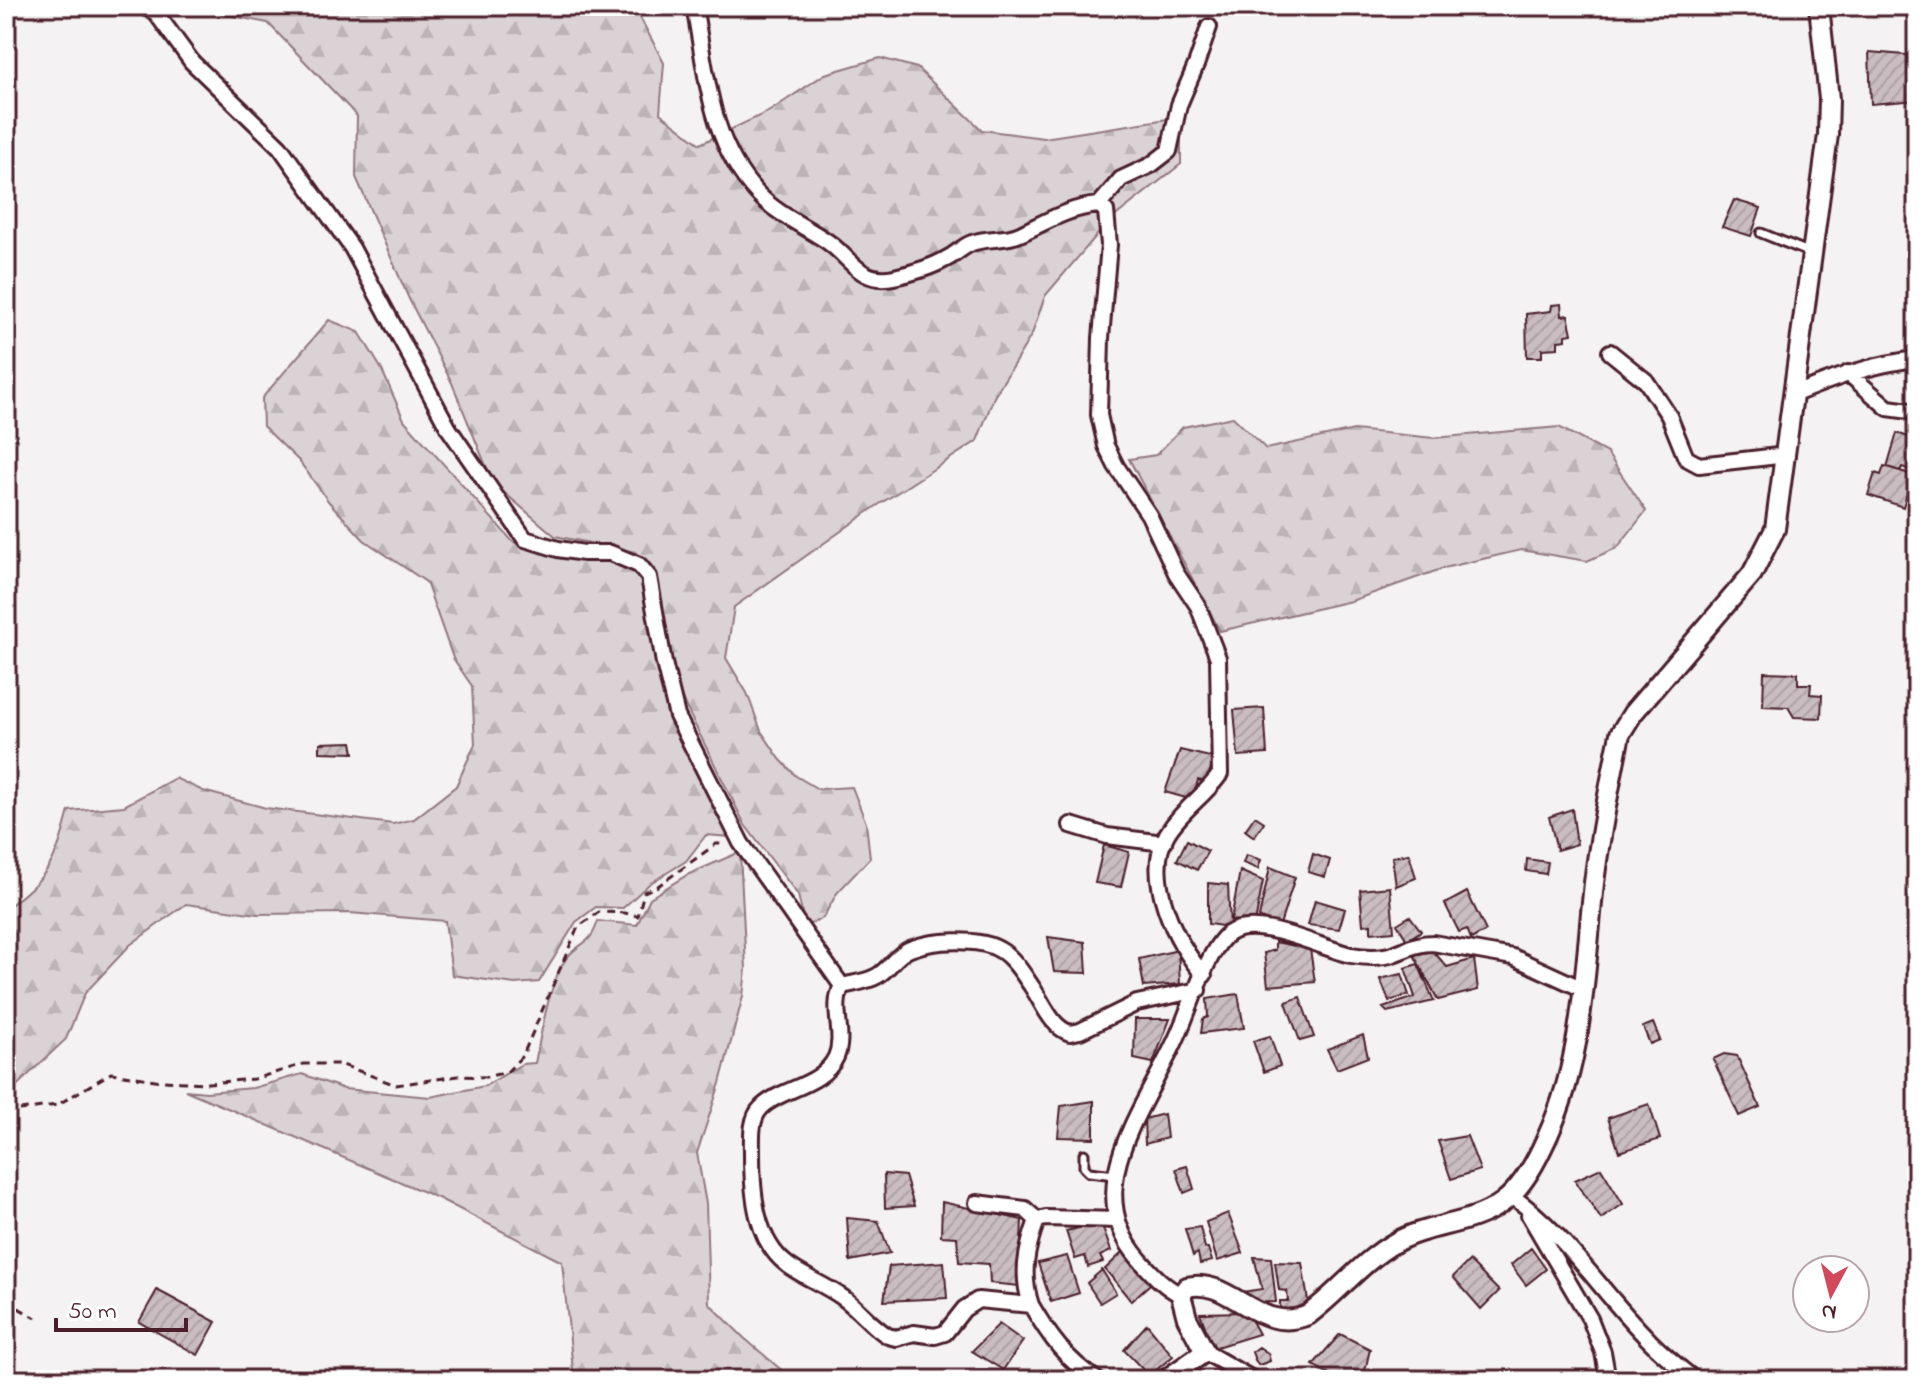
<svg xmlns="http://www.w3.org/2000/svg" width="1923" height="1386" font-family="'Indie Flower',sans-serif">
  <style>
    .forest { fill: url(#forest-firs); stroke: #927880; stroke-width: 2 }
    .building { fill: url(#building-hatch); stroke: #4a1f2b; stroke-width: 2 }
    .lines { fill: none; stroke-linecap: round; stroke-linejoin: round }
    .service-casing { stroke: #4a1f2b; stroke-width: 13 }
    .minor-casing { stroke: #4a1f2b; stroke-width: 20 }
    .tertiary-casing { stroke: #4a1f2b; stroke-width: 24 }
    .path { stroke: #4a1f2b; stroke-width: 3; stroke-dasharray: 8 6; stroke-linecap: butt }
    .service { stroke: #fff; stroke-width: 7 }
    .minor { stroke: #fff; stroke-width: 14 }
    .tertiary { stroke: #fff; stroke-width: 18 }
  </style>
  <defs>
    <pattern id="forest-firs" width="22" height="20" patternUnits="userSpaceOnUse" patternTransform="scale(2)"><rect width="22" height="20" fill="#dbd2d5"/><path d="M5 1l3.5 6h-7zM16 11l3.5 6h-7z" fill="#bdb4b7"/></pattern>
    <pattern id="building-hatch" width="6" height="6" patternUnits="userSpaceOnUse" patternTransform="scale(2)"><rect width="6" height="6" fill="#cabdc1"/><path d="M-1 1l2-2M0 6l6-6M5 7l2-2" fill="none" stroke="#afa2a6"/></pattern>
  </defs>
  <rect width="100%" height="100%" fill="#f4f2f2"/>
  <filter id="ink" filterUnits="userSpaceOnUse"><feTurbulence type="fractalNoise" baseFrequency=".0125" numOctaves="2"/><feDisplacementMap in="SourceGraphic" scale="16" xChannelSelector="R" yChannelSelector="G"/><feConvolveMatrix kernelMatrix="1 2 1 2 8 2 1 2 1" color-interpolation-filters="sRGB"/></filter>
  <g filter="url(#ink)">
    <!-- forest -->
    <path class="forest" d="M215 6H634L664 63 660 113 700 144 770 111 825 74 880 58 917 68 982 130 1044 138 1181 117V164L1108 222 1045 296 1032 334 994 397 977 441 875 507 734 607 726 658 747 693 761 731 780 759 796 776 818 789 852 787 866 823 870 858 837 893 823 918 808 925 803 917 798 895 745 825 680 695 651 569 635 552 555 536 493 483 452 383 409 299 356 177 357 116 268 23 218 13Z
      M329 320 359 332 381 368 404 420 513 542 556 558 620 563 644 576 662 658 663 697 731 837 706 835 686 861 649 884 623 908 596 907 576 922 539 982 515 984 452 975 445 921 350 913 257 914 186 904 130 945 85 993 66 1039 6 1096V908C49 878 56 860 69 811L124 806 175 778 203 791 266 808 393 824 414 819 456 786 475 744 472 686 453 658 426 582 364 540 329 502 299 461 263 426 262 398Z
      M1233 417 1266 449 1354 430 1434 438 1559 427 1607 453 1646 511 1617 548 1587 561 1521 550 1444 568 1351 601 1220 631 1129 459 1156 455 1183 427Z
      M740 852 746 969 743 996 720 1083 697 1153 706 1204 709 1303 743 1337 793 1380H574L562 1262 438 1198 185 1090 207 1092 253 1088 302 1074 344 1089 430 1097 485 1086 522 1064 535 1063C541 1035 549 982 566 959 579 941 590 947 598 921L637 925 650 898 687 875Z"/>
    <!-- building -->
    <path class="building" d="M1869 52 1917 56V100L1871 104Z
      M1734 200 1761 208 1751 236 1722 227Z
      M1561 304 1562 316 1568 315 1572 334 1566 335V340L1558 341V348L1542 349V357H1527L1526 314 1551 311 1552 305Z
      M1897 433 1917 440V472L1902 467 1900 471 1887 467Z
      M1884 466 1913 475 1903 507 1868 495 1875 473 1881 475Z
      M1764 672 1798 673V684H1811L1810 694 1822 695 1821 718 1794 717 1788 707 1763 706Z
      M1264 708 1267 754 1238 756 1234 710Z
      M352 742 354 753 320 752V743Z
      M1180 750 1214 758 1209 774H1213L1210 784 1198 780 1193 800 1165 792Z
      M1572 809 1577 844 1557 850 1549 817Z
      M1255 816 1264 822 1254 837 1245 830Z
      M1187 840 1208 851 1197 870 1177 860Z
      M1104 845 1129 852 1121 887 1095 883Z
      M1313 854 1330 860 1325 877 1308 872Z
      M1409 854 1416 878 1396 886 1392 857Z
      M1246 855 1261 860 1258 869 1243 863Z
      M1527 859 1548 862 1546 874 1526 871Z
      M1270 867 1295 877 1279 928 1259 917Z
      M1240 871 1263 881 1255 923 1231 920Z
      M1208 883 1228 885 1230 927 1208 924Z
      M1390 887 1394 931 1371 933V924L1363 925 1360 890Z
      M1467 892 1486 931 1471 939 1467 929 1459 932 1445 904Z
      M1315 900 1345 909 1339 929 1308 925Z
      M1410 916 1421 931 1407 940 1397 924Z
      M1048 937 1085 942 1087 973 1054 972Z
      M1275 942 1310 949 1315 982 1268 986 1264 953 1275 950Z
      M1178 950 1180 984 1144 987 1139 959Z
      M1433 951 1447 967 1474 959 1478 990 1438 1000 1414 955Z
      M1418 964 1434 1001 1387 1012 1383 1008 1415 997 1405 968Z
      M1402 974 1409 995 1389 1001 1380 979Z
      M1238 994 1244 1028 1201 1033 1203 1019 1208 1017 1207 999Z
      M1300 997 1314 1037 1300 1041 1286 1002Z
      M1135 1019H1170L1153 1063 1134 1059Z
      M1653 1023 1660 1040 1650 1044 1643 1027Z
      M1363 1035 1368 1057 1337 1069 1327 1049Z
      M1270 1036 1280 1066 1264 1072 1253 1041Z
      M1724 1054 1737 1056 1760 1107 1739 1116 1713 1059Z
      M1094 1101V1138L1058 1137 1061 1106Z
      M1649 1104 1660 1139 1619 1152 1608 1118Z
      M1164 1114 1167 1138 1145 1144 1144 1119Z
      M1467 1136 1480 1170 1451 1179 1438 1141Z
      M1187 1166 1194 1189 1184 1193 1176 1169Z
      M1601 1168 1623 1204 1601 1219 1575 1180Z
      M884 1174 905 1176 914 1206 885 1208Z
      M942 1202 1022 1220 1019 1286 990 1283 989 1264 959 1262 957 1237 941 1236Z
      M1228 1213 1243 1253 1217 1261 1206 1222Z
      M847 1218 878 1221 890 1253 850 1261Z
      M1101 1223 1111 1251 1100 1256 1103 1262 1088 1267 1085 1256 1075 1259 1066 1231Z
      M1200 1227 1205 1248H1208L1212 1261 1200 1264 1198 1253 1193 1256 1185 1229Z
      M1531 1248 1546 1269 1526 1285 1511 1265Z
      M1125 1250 1150 1284 1131 1301 1105 1269Z
      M1067 1256 1079 1293 1051 1302 1038 1263Z
      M1254 1257 1271 1258 1276 1302 1247 1303 1242 1292 1262 1289Z
      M1469 1261 1499 1291 1481 1309 1453 1277Z
      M944 1262 947 1298 884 1301 889 1266Z
      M1275 1262 1302 1263 1309 1307 1280 1311V1301H1288L1287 1291 1279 1290Z
      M1102 1270 1116 1293 1100 1303 1087 1283Z
      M157 1290 216 1322 198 1355 139 1322Z
      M1247 1312 1259 1334 1213 1348 1200 1313Z
      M999 1324 1023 1341 1003 1370 972 1351Z
      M1147 1324 1173 1356 1149 1376 1124 1350Z
      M1340 1334 1370 1349 1363 1380H1340L1313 1365Z
      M1259 1347 1268 1353 1270 1361 1259 1365 1255 1360 1252 1352Z"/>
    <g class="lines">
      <!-- service casing -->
      <g class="service-casing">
        <path id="service" d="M1761 233 1811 253
          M1084 1154V1167L1089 1172 1115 1175"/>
      </g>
      <!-- minor casing -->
      <g class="minor-casing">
        <path id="minor" d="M144 6 156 13 192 62 280 147 352 248 449 429 525 539 558 549 584 553H610L639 565 649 577 664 663 677 716 741 843 842 986C830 1009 846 1034 836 1057 822 1087 780 1088 761 1108 750 1119 752 1139 752 1154 752 1192 755 1242 789 1266 806 1278 825 1285 842 1297 858 1308 871 1326 888 1336L896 1338 914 1333 935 1336 945 1333 964 1309 978 1300 1031 1305C1049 1336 1067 1361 1097 1380
          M694 6C707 73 709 142 758 194 778 215 805 226 828 242 852 259 860 284 894 277 912 273 930 268 946 259 955 255 963 246 972 243 987 237 1005 241 1020 234 1048 221 1067 208 1099 205L1106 211 1109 245 1101 338 1099 415 1106 446 1116 466 1149 515 1176 573 1198 606 1218 658 1220 774C1205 796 1181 810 1167 834 1143 876 1175 943 1204 975
          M1099 205 1121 179 1151 165 1169 151 1179 105 1196 65 1209 27
          M1610 352 1646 381 1669 416 1686 458 1699 465 1787 455
          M1848 373 1888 408 1917 412
          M1795 394C1837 377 1872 364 1917 359
          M1071 825 1107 836 1164 843
          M842 986C853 983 867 982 877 976 890 969 895 955 910 949 932 940 979 937 1000 950 1013 957 1024 975 1032 987 1043 1003 1051 1027 1070 1033L1080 1031 1137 1003 1198 990
          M1510 1195C1565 1232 1601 1292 1648 1339 1662 1354 1679 1367 1695 1380
          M977 1203 1025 1209 1037 1220
          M1529 1215 1590 1319 1603 1352 1608 1380
          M1181 1295C1164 1287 1152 1273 1140 1260 1076 1188 1147 1106 1177 1037 1189 1012 1207 950 1228 934 1256 914 1320 948 1351 955 1363 957 1381 958 1393 954 1407 949 1417 943 1433 943L1513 957 1585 990
          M1031 1305C1021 1275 1026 1250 1037 1220L1046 1218 1117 1220
          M1205 1352 1254 1380"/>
      </g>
      <!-- tertiary casing -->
      <g class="tertiary-casing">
        <path id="tertiary" d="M1165 1380 1205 1352 1187 1318 1181 1295 1187 1287C1230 1276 1258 1336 1308 1315 1339 1292 1362 1261 1396 1242 1430 1223 1471 1226 1503 1202 1520 1189 1533 1167 1542 1148 1584 1065 1584 974 1594 883 1600 834 1610 783 1620 734L1633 713 1752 574 1775 529 1828 135 1829 99 1819 6"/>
      </g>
      <!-- path -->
      <path class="path" d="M6 1112 57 1105 111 1073 162 1081 208 1083 254 1079 304 1064H340L396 1085 458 1076 486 1077 507 1072 523 1055 578 927 599 912 625 913 638 916 644 892 658 886 716 844H725
        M6 1301 36 1318"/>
      <!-- service -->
      <use href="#service" class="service"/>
      <!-- minor -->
      <use href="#minor" class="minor"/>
      <!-- tertiary -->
      <use href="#tertiary" class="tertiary"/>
    </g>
  </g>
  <!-- margin -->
  <rect width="1923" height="1386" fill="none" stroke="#fff" stroke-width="32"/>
  <rect x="16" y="16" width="1891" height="1354" fill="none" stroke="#4a1f2b" stroke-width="3" filter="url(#ink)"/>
  <!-- north arrow -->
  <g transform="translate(1831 1294) rotate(187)"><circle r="38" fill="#ffffff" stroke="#b7a5aa" stroke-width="2"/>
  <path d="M0-6L14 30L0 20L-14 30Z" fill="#d1495b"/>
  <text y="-12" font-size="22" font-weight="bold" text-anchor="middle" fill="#4a1f2b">N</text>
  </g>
  <!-- scale -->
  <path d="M56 1318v12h130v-12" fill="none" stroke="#4a1f2b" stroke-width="4"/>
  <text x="68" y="1318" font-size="24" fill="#4a1f2b" stroke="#ffffff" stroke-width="6" paint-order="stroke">50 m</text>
</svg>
